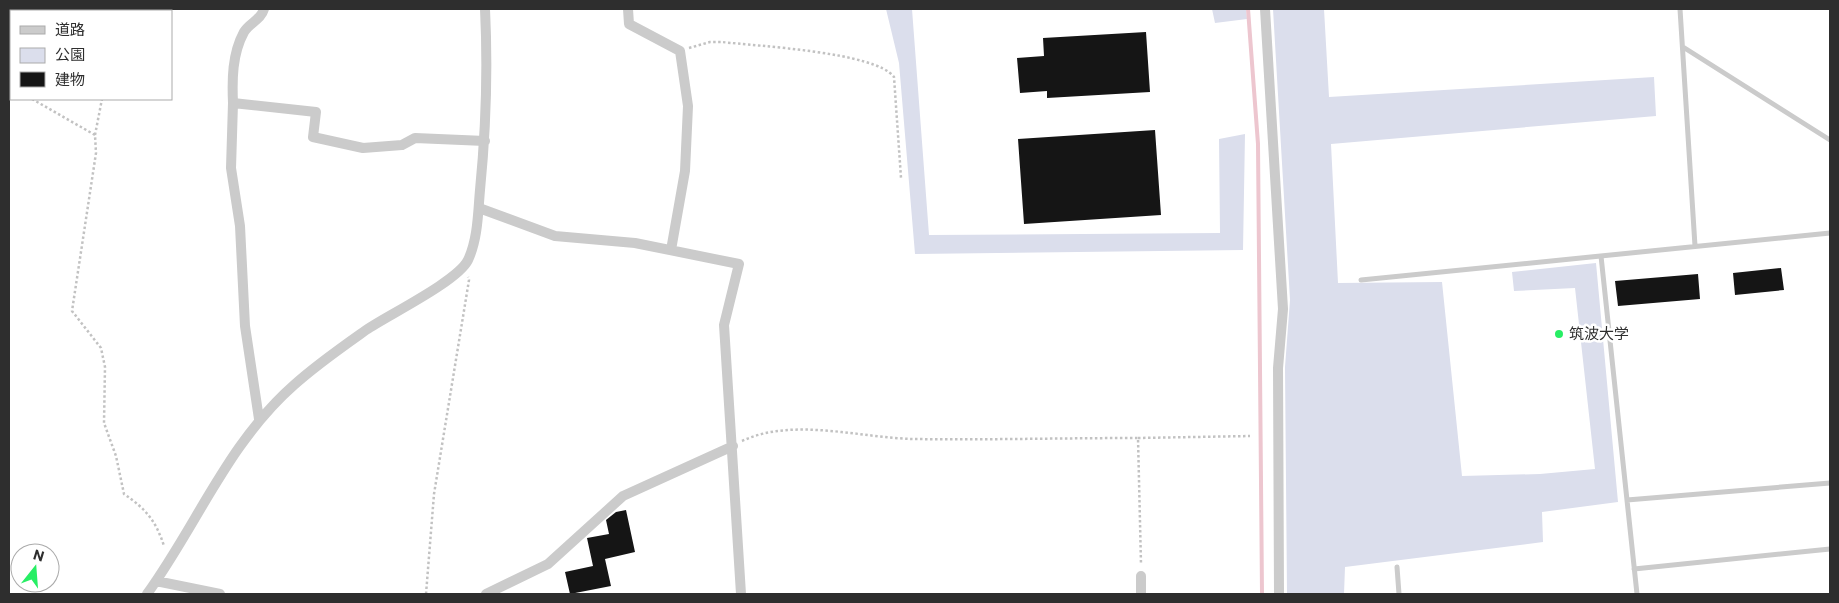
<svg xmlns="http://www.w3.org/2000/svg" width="1839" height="603" font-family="Commissioner,'Noto Sans JP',sans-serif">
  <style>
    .green { fill: #dbdeec }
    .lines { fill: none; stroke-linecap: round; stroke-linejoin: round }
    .stream { stroke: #edc6cf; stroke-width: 4 }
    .building { fill: #151515 }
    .path { stroke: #c2c2c2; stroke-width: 2.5; stroke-dasharray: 2.5 2.5; stroke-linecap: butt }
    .lane { stroke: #cbcbcb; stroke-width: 5 }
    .street { stroke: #cbcbcb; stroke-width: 10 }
    .poi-dot { fill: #27ee64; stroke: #fff; stroke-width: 2 }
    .labels { text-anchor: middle; stroke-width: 5; stroke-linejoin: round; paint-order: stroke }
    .poi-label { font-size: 15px; fill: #2e2e2e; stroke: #fff; text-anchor: start }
  </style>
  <rect width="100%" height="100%" fill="#fff"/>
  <!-- green -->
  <path class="green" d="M886 9H912L929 235 1220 233 1219 139 1245 134 1243 250 915 254 899 63Z
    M1212 9H1246L1247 19 1215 23Z
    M1273 9H1324L1329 97 1654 77 1656 116 1331 144 1338 283 1442 282 1462 476 1540 474 1595 469 1575 288 1514 291 1512 272 1596 263 1618 502 1542 512 1543 542 1345 567 1344 594H1287L1285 367 1290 300Z"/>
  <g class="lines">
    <!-- stream -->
    <path class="stream" d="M1248 9 1258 144 1262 594"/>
  </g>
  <!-- building -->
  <path class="building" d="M1146 32 1150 92 1047 98V91L1020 93 1017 58 1044 56 1043 38Z
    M1155 130 1161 215 1024 224 1018 139Z
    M1781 268 1784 290 1735 295 1733 273Z
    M1698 274 1700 299 1618 306 1615 281Z
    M626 510 635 552 605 559 611 586 570 594 565 572 593 566 587 538 609 534 606 520 616 512Z"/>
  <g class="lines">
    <!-- path -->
    <path class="path" d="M119 11 120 9
      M689 48 710 42H722C756 46 876 52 894 77L901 178
      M9 86 11 87
      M32 99 95 135 96 153 72 311 101 348 105 367 104 423 116 456 124 494C146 509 156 521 164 546
      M95 135 102 99
      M1138 438 1250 436
      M742 441C793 417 860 438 914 439 989 440 1063 438 1138 438L1141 564
      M426 594 434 494 469 280 468 277"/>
    <!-- lane -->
    <path class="lane" d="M1680 9 1695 246
      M1683 47 1830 140
      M1601 256 1637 594
      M1361 280 1830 233
      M1627 500 1830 483
      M1397 567 1399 594
      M1634 569 1830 549"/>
    <!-- street -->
    <path class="street" d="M264 9C261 20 249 23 244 32 232 54 232 80 233 103L316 112 313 137 363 148 402 145 415 138 485 141
      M628 9 629 24 680 51 688 106 685 171 671 250
      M1265 9 1283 309 1278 368 1279 594
      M233 103 231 168 240 226 245 326 259 419
      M479 208 555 236 635 243 739 264 724 325 741 594
      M156 581 220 594
      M147 594C197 525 228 443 294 385 316 365 342 347 366 330 388 315 458 281 468 260 478 239 478 212 480 190 486 129 488 70 485 9
      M486 594 548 564 623 496 733 446
      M1141 594V576"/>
  </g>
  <!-- markers -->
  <circle class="poi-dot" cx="1559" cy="334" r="5"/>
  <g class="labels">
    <!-- poi labels -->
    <g class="poi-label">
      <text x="1569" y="339">筑波大学</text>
    </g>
  </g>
  <!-- border -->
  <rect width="1839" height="603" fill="none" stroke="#2e2e2e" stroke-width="20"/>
  <!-- legend -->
  <rect x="10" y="10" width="162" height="90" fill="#ffffff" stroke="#ababab"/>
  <rect x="20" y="26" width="25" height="8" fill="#cbcbcb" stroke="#ababab"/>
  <text x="55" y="35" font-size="15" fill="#2e2e2e">道路</text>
  <rect x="20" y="48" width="25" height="15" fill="#dbdeec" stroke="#ababab"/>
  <text x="55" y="60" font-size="15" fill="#2e2e2e">公園</text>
  <rect x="20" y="72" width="25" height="15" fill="#151515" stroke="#ababab"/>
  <text x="55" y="85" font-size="15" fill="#2e2e2e">建物</text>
  <!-- north arrow -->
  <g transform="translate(35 568) rotate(17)"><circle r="24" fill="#ffffff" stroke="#ababab"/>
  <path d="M0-4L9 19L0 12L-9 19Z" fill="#27ee64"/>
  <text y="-8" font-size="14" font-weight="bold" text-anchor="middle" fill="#2e2e2e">N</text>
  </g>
</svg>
